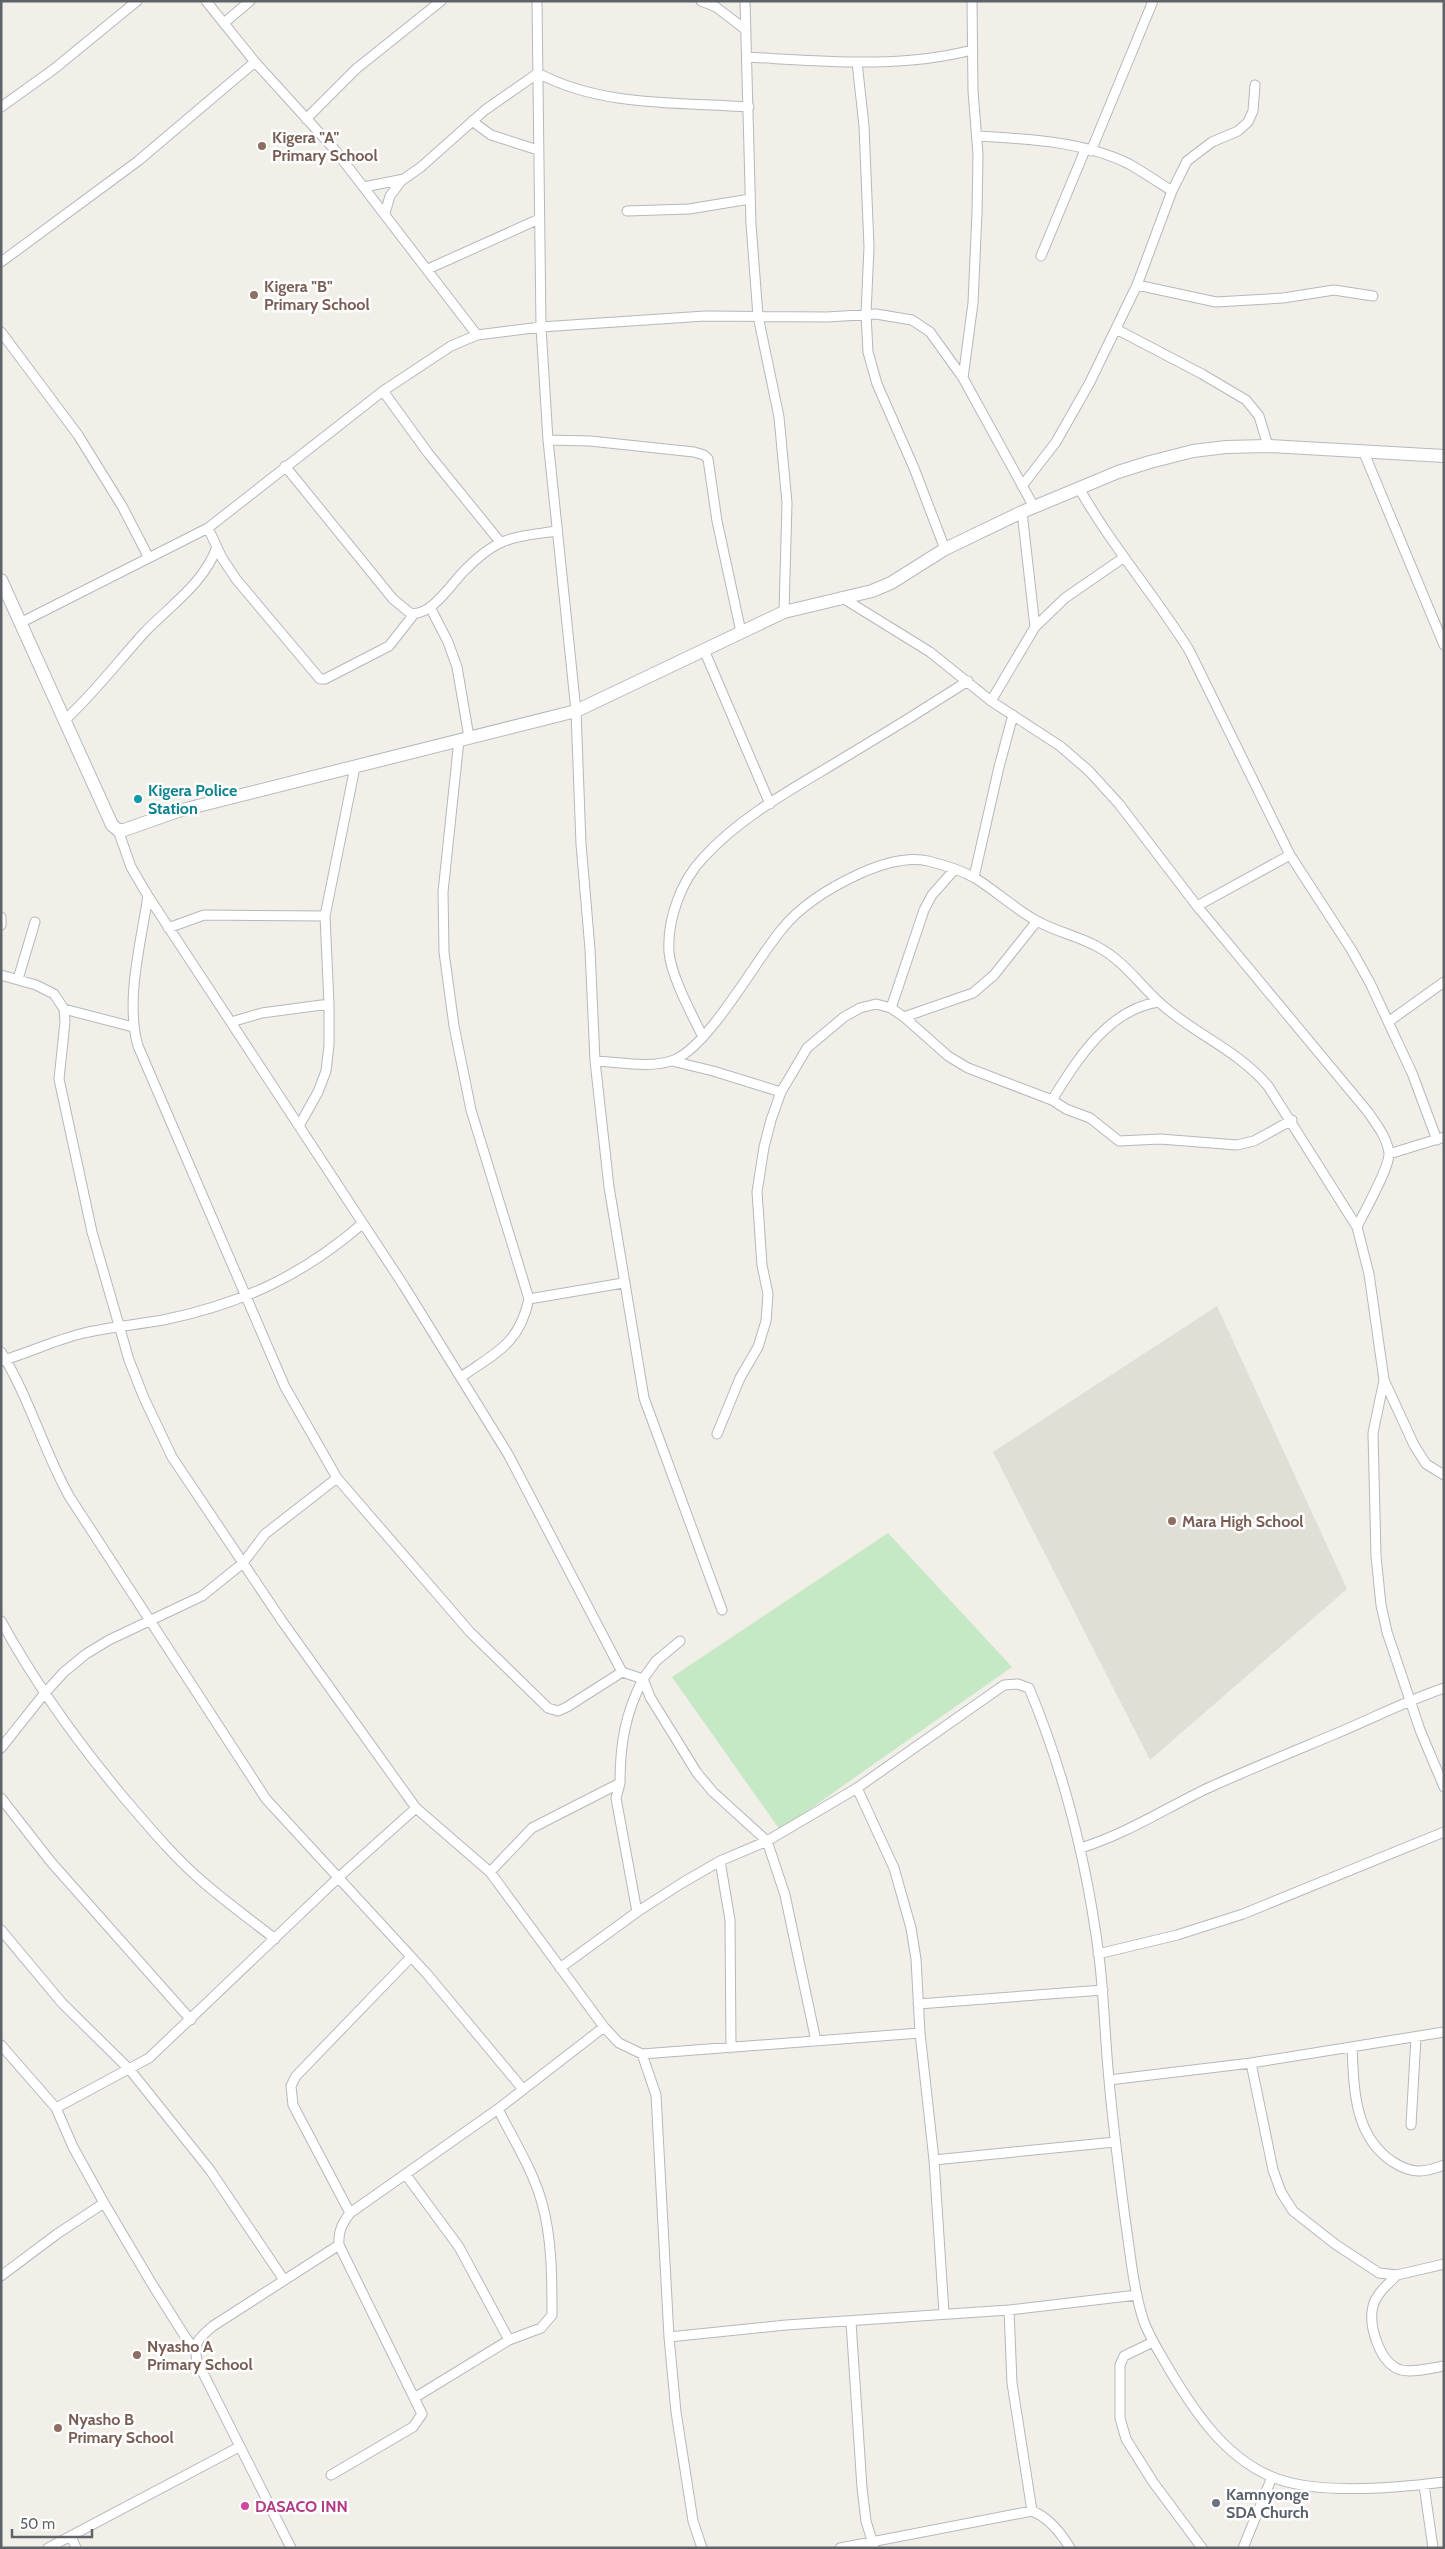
<svg xmlns="http://www.w3.org/2000/svg" width="1445" height="2549" font-family="Cabin,sans-serif">
  <style>
    .education { fill: #e1ded6 }
    .green { fill: #c5e8c5 }
    .lines { fill: none; stroke-linecap: round; stroke-linejoin: round }
    .street-casing { stroke: #b5b8bc; stroke-width: 11 }
    .secondary-casing { stroke: #b6babf; stroke-width: 14 }
    .street { stroke: #fff; stroke-width: 9 }
    .secondary { stroke: #fff; stroke-width: 12 }
    .education-dot { fill: #8d6e63; stroke: #fff; stroke-width: 2 }
    .culture-dot { fill: #0f9aa8; stroke: #fff; stroke-width: 2 }
    .worship-dot { fill: #6b7280; stroke: #fff; stroke-width: 2 }
    .hotel-dot { fill: #d1479c; stroke: #fff; stroke-width: 2 }
    .labels { text-anchor: middle; stroke-width: 5; stroke-linejoin: round; paint-order: stroke }
    .education-label { font-size: 16px; font-weight: bold; fill: #785e54; stroke: #fff; text-anchor: start }
    .culture-label { font-size: 16px; font-weight: bold; fill: #0d838f; stroke: #fff; text-anchor: start }
    .worship-label { font-size: 16px; font-weight: bold; fill: #5b616d; stroke: #fff; text-anchor: start }
    .hotel-label { font-size: 16px; font-weight: bold; fill: #b23c85; stroke: #fff; text-anchor: start }
  </style>
  <rect width="100%" height="100%" fill="#f1efe8"/>
  <!-- education -->
  <path class="education" d="M1217 1306 1347 1589 1150 1760 993 1452Z"/>
  <!-- green -->
  <path class="green" d="M888 1533 1012 1667 780 1830 672 1677Z"/>
  <g class="lines">
    <!-- street casing -->
    <g class="street-casing">
      <path id="street" d="M206 1 255 62 335 150 477 335 541 327 705 316 827 317 876 314 912 320 930 332 963 378 1034 507
        M537 1 541 327 548 440 576 711 581 844 590 949 595 1061 609 1187 644 1398 722 1610
        M701 1 716 7 746 30
        M745 1 751 224 758 316 779 417 787 503 784 612
        M224 23 250 1
        M747 57C822 61 899 69 972 50
        M857 62 864 126 869 247 866 314 868 352 877 384 914 468 945 549
        M1 107 54 69 137 1
        M306 119 356 69 441 1
        M472 121 491 135 538 150
        M977 136C1027 139 1083 141 1129 164 1143 172 1158 182 1172 191
        M1091 151 1153 1
        M364 187 404 179
        M627 211 689 209 750 199
        M385 213 390 196 401 181 421 167 485 110 538 73C601 107 678 102 749 107
        M1041 256 1085 150
        M1 262 138 161 255 62
        M428 269 539 219
        M1137 285 1216 302 1283 298 1334 290 1373 296
        M1116 329 1202 374 1246 400 1259 416 1268 446
        M1 332 78 435 122 506 149 558
        M963 378 973 303 977 213 978 154 973 91 972 1
        M383 391 428 453 501 543
        M548 440 590 441 694 452 704 455 708 459 717 521 741 632
        M1364 453 1444 645
        M285 466 393 599 410 613C431 618 453 581 466 569 476 559 487 549 500 543 517 535 538 534 557 531
        M1022 486 1056 442 1090 382 1137 285 1172 191 1187 161 1212 142 1238 131 1248 122 1253 111 1255 85
        M1079 488C1111 545 1154 594 1189 650L1290 855 1351 949 1370 983 1412 1073 1437 1140
        M1022 512 1035 627
        M208 528 222 558 236 579 320 679H325L389 646 414 614
        M841 597 930 652 991 701 1060 746 1089 771 1119 804 1197 906 1368 1112C1376 1124 1387 1137 1389 1153 1390 1167 1364 1212 1357 1227L1369 1274 1384 1380 1414 1445 1426 1464 1444 1475
        M430 607 448 642 457 667 469 737
        M22 622 208 528 383 391 451 346 477 335
        M704 650 770 804
        M991 701 1035 627 1065 598 1123 558
        M65 720C95 692 116 664 143 634 169 606 203 585 217 547
        M459 740 443 892 444 952 454 1026 471 1110 529 1299C519 1344 497 1352 461 1377
        M118 830 131 867 148 896 404 1286 508 1454 622 1672 643 1679C625 1714 620 1744 620 1783L532 1828 490 1872
        M974 877 999 767 1013 715
        M148 896C141 942 125 1001 138 1046L285 1387 337 1478 470 1632 548 1708 558 1711 567 1707 622 1672
        M1197 906 1290 855
        M1 917V925
        M168 928 204 915 325 916
        M1 975 36 985 54 994 64 1009 65 1022 59 1079 92 1232 129 1360 144 1398 172 1457 282 1621 416 1808 490 1872 604 2027 619 2043 642 2054 920 2033
        M18 979 35 922
        M891 1008 924 910 932 895 955 869
        M64 1009 133 1027
        M904 1017 973 993 994 975 1037 921
        M231 1022 262 1013 329 1004
        M1388 1022 1444 982
        M703 1037C692 1015 671 976 669 952 667 920 681 881 703 858 741 816 794 788 842 759 884 734 926 708 968 681
        M595 1061C619 1062 651 1069 674 1060 710 1045 755 961 782 929 802 904 831 887 859 874 879 865 906 856 928 861 944 865 961 870 975 878 996 891 1015 909 1037 921 1056 932 1079 936 1098 947 1124 961 1138 983 1160 1003 1194 1034 1238 1050 1268 1086L1357 1227
        M672 1061 713 1071 781 1092
        M1052 1100C1077 1060 1108 1009 1159 1002
        M299 1126 318 1092 326 1071 329 1045V1004L325 916 355 767
        M1389 1154 1444 1137
        M529 1299 623 1283
        M1 1352C29 1397 43 1449 69 1496L266 1799 427 1974 522 2088
        M1 1361C28 1353 53 1341 80 1334 108 1327 135 1325 163 1320 241 1304 302 1276 362 1224
        M1384 1380 1373 1433 1376 1556 1381 1605 1387 1632 1420 1730 1444 1787
        M717 1434 740 1378 758 1347 766 1321 768 1294 762 1265 757 1192 764 1147 771 1120 781 1092 807 1048 844 1017 860 1008 876 1004 891 1008 904 1017 948 1056 968 1068 1052 1100 1066 1109 1090 1118 1119 1141 1160 1139 1237 1145 1254 1141 1292 1120
        M1 1621C36 1685 78 1743 125 1799 150 1828 174 1857 203 1882 226 1902 251 1920 275 1939
        M680 1641 656 1661 643 1679 650 1697 697 1773 713 1792 767 1841 785 1895 816 2041
        M1 1748 44 1694 64 1672 86 1654 109 1640 202 1596 243 1563 265 1534 337 1478
        M620 1783 616 1798 637 1912
        M857 1788 894 1868 911 1928 916 1959 920 2033 934 2160 944 2313
        M1 1798 51 1862 191 2020
        M1081 1848C1128 1833 1164 1809 1208 1788 1250 1769 1292 1752 1335 1734 1371 1719 1406 1701 1444 1688
        M720 1861 730 1920 731 2048
        M1 1930 62 2003 130 2070 210 2170 284 2280
        M1098 1954 1177 1935 1243 1914 1444 1832
        M560 1968 637 1912 682 1883 720 1861 767 1841 857 1788 1004 1685 1018 1684 1029 1688C1065 1774 1087 1864 1099 1956 1104 1997 1105 2039 1109 2080 1113 2126 1119 2172 1125 2218 1130 2251 1133 2287 1143 2319 1149 2337 1160 2353 1169 2369 1194 2411 1224 2456 1270 2476 1314 2496 1396 2488 1444 2482
        M918 2004 1103 1990
        M1 2045 56 2108 73 2147 104 2203 152 2284 186 2338 194 2348
        M1352 2047C1354 2090 1354 2136 1393 2162 1412 2174 1424 2173 1444 2165
        M642 2054 656 2095 669 2337 676 2412 693 2521 702 2548
        M1251 2063 1273 2170 1281 2192 1293 2211 1335 2244 1379 2273 1397 2275 1444 2264
        M1109 2080 1251 2063 1444 2032
        M56 2108 149 2058 339 1877 416 1808
        M1411 2125 1416 2037
        M934 2160 1115 2142
        M406 2175 459 2247 509 2340
        M350 2213 293 2105 291 2086 296 2076 411 1957
        M1397 2275C1388 2284 1376 2294 1373 2306 1368 2326 1380 2364 1401 2370 1414 2373 1431 2368 1444 2366
        M1 2276 57 2234 104 2203
        M1009 2310 1012 2383 1032 2511
        M851 2322 862 2488 866 2521 874 2547
        M669 2337 786 2325 1009 2310 1137 2295
        M1153 2342 1124 2356 1120 2365V2418L1126 2439 1153 2482 1202 2548
        M414 2398 509 2340 541 2328 552 2315C552 2279 552 2238 542 2203 533 2170 513 2139 498 2109
        M331 2475 413 2427 422 2414 339 2245C338 2231 342 2224 350 2213L498 2109 604 2027
        M1424 2485 1433 2548
        M71 2536 76 2548
        M48 2548 239 2447
        M291 2548 197 2361C193 2342 199 2338 213 2326L339 2245
        M840 2548 1032 2511C1048 2517 1061 2533 1070 2548
        M1243 2548 1272 2477"/>
    </g>
    <!-- secondary casing -->
    <g class="secondary-casing">
      <path id="secondary" d="M1 580 112 825 118 830H124L178 811 576 711 784 612 872 591 891 583 945 549 1022 512 1118 472 1150 462 1193 451 1226 447 1268 446 1444 456"/>
    </g>
    <!-- street -->
    <use href="#street" class="street"/>
    <!-- secondary -->
    <use href="#secondary" class="secondary"/>
  </g>
  <!-- markers -->
  <g class="education-dot">
    <circle cx="262" cy="146" r="5"/>
    <circle cx="254" cy="295" r="5"/>
    <circle cx="1172" cy="1521" r="5"/>
    <circle cx="137" cy="2355" r="5"/>
    <circle cx="58" cy="2428" r="5"/>
  </g>
  <circle class="culture-dot" cx="138" cy="799" r="5"/>
  <circle class="worship-dot" cx="1216" cy="2503" r="5"/>
  <circle class="hotel-dot" cx="245" cy="2506" r="5"/>
  <g class="labels">
    <!-- education labels -->
    <g class="education-label">
      <text x="272" y="143">Kigera "A"<tspan x="272" dy="18">Primary School</tspan></text>
      <text x="264" y="292">Kigera "B"<tspan x="264" dy="18">Primary School</tspan></text>
      <text x="1182" y="1527">Mara High School</text>
      <text x="147" y="2352">Nyasho A<tspan x="147" dy="18">Primary School</tspan></text>
      <text x="68" y="2425">Nyasho B<tspan x="68" dy="18">Primary School</tspan></text>
    </g>
    <!-- culture labels -->
    <g class="culture-label">
      <text x="148" y="796">Kigera Police<tspan x="148" dy="18">Station</tspan></text>
    </g>
    <!-- worship labels -->
    <g class="worship-label">
      <text x="1226" y="2500">Kamnyonge<tspan x="1226" dy="18">SDA Church</tspan></text>
    </g>
    <!-- hotel labels -->
    <g class="hotel-label">
      <text x="255" y="2512">DASACO INN</text>
    </g>
  </g>
  <!-- border -->
  <rect width="1445" height="2549" fill="none" stroke="#5f6368" stroke-width="5"/>
  <!-- scale -->
  <path d="M12 2529v8h80v-8" fill="none" stroke="#5f6368" stroke-width="2.5"/>
  <text x="20" y="2529" font-size="15" fill="#5f6368" stroke="#ffffff" stroke-width="4" paint-order="stroke">50 m</text>
</svg>
